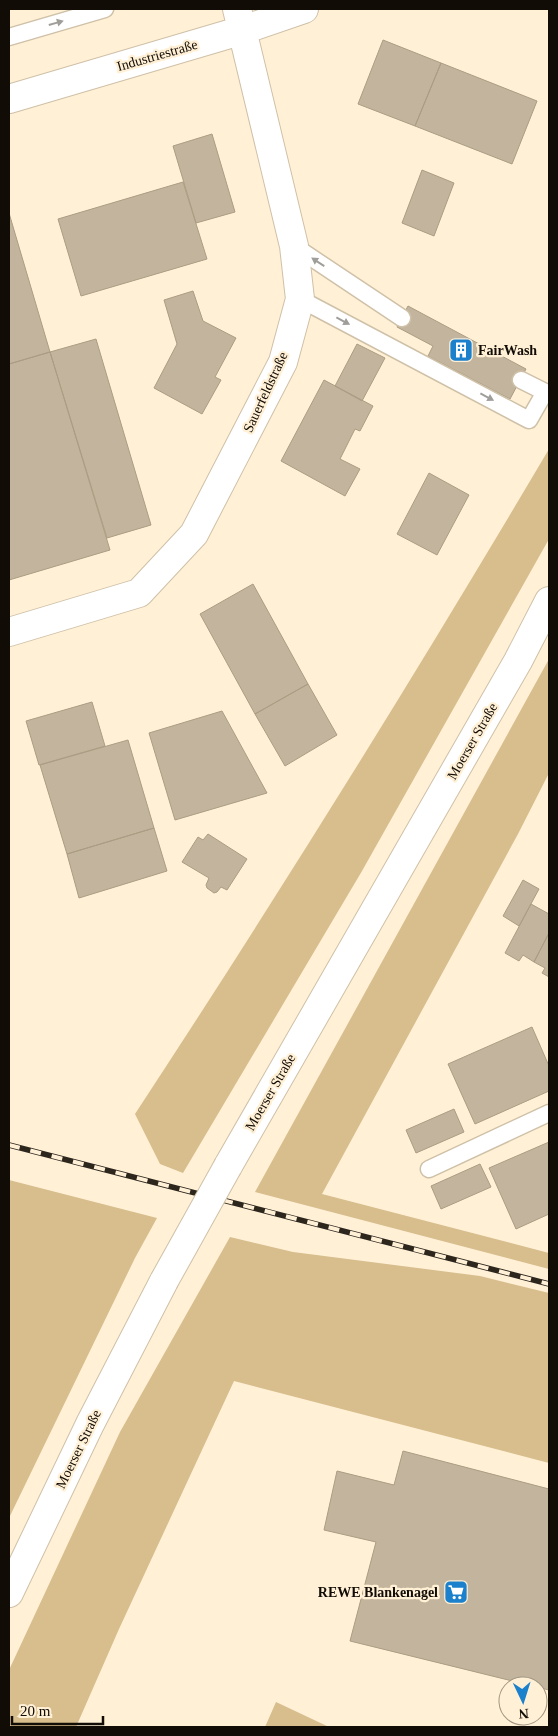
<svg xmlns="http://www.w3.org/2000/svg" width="558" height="1736" font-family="'Times New Roman',serif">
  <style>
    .green { fill: #d8bd8d }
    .building { fill: #c3b59d; stroke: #aa9d84 }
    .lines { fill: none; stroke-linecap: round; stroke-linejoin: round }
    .service-casing { stroke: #cfc1a8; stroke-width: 19 }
    .minor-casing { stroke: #cfc1a8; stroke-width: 30 }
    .secondary-casing { stroke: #cfc1a8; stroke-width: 30 }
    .service { stroke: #fff; stroke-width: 16 }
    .minor { stroke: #fff; stroke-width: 28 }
    .secondary { stroke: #fff; stroke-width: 28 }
    .rail-casing { stroke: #2c261d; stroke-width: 5.5 }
    .rail { stroke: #fff0d6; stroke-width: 4; stroke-dasharray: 11; stroke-linecap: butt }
    .secondary-bridge-casing { stroke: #cfc1a8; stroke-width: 30; stroke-linecap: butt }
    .secondary-bridge { stroke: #fff; stroke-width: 28 }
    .oneway { fill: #a09e9b }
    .labels { text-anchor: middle; stroke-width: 4.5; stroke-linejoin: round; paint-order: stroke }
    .street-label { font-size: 14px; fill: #110c05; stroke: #fff0d6 }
    .poi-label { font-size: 14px; font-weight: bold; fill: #110c05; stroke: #fff0d6; text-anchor: start }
  </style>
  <rect width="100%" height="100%" fill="#fff0d6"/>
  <!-- green -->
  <path class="green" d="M549 449V539L362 871 183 1173 160 1164 135 1114C278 896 416 674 549 449Z
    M549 659V773L518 834 322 1194 549 1253V1269L255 1192Z
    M9 1180 157 1218 135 1258 9 1518Z
    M230 1237 293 1252 480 1276 549 1293V1463L234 1381 119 1629 76 1727H9V1670L120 1432Z
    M276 1702 329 1727H265Z"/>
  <!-- building -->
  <path class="building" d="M383 40 441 63 415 126 358 104Z
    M441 63 537 101 512 164 415 126Z
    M212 134 235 212 196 223 173 146Z
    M422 170 454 183 434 236 402 223Z
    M183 182 207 259 81 296 58 219Z
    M9 213 50 352 9 364Z
    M193 291 203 321 236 338 215 377 221 380 202 414 154 388 177 344 164 300Z
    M408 306 526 369 510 399 428 356 433 346 397 327Z
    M96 339 151 525 107 538 50 352Z
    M357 344 385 358 362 401 335 386Z
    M50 352 110 550 9 580V364Z
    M324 380 373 406 360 431 355 429 340 459 360 469 345 496 281 461Z
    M429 473 469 495 437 555 397 534Z
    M253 584 308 684 255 714 200 614Z
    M308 684 337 735 285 766 255 714Z
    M92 702 105 746 39 765 26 721Z
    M222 711 267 793 175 820 149 733Z
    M128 740 154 828 67 854 40 765Z
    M154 828 167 871 79 898 67 854Z
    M208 834 247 859 227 890 221 887 217 892 214 893 207 888 206 885 209 878 182 862 198 837 203 840Z
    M523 880 539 889 519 926 503 916Z
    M531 904 549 914V933L534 962 523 955 519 961 505 953Z
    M549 933V977L542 973 545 968 534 962Z
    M532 1027 549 1066V1091L475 1124 448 1064Z
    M454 1109 464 1132 416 1153 406 1130Z
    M549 1142V1214L516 1229 489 1168Z
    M480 1164 491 1187 441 1209 431 1186Z
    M403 1451 549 1489V1690L350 1641 376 1542 324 1530 337 1471 394 1485Z"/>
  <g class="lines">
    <!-- service casing -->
    <g class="service-casing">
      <path id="service" d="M9 37 105 9
        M294 246 402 318
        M300 299 529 420 545 392 521 380
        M429 1169 549 1113"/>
    </g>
    <!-- minor casing -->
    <g class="minor-casing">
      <path id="minor" d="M9 99 243 30 304 9
        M9 632 139 593 194 534 283 362 300 299 294 246 237 9"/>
    </g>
    <!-- secondary casing -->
    <g class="secondary-casing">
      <path id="secondary" d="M228 1166 518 661 549 601
        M9 1593 90 1424 164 1281"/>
    </g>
    <!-- service -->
    <use href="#service" class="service"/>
    <!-- minor -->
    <use href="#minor" class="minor"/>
    <!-- secondary -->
    <use href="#secondary" class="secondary"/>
    <!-- rail casing -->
    <g class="rail-casing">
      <path id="rail" d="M9 1145 549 1284"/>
    </g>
    <!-- rail -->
    <use href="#rail" class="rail"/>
    <!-- secondary-bridge casing -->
    <g class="secondary-bridge-casing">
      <path id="secondary-bridge" d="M164 1281 228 1166"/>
    </g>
    <!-- secondary-bridge -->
    <use href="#secondary-bridge" class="secondary-bridge"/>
  </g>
  <!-- one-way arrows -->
  <defs><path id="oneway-solid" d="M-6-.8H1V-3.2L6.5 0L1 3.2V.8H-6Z" transform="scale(1.25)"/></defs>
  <g class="oneway">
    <use href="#oneway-solid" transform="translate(56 23) rotate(-16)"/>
    <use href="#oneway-solid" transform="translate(318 262) rotate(-147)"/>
    <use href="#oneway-solid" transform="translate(343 321) rotate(28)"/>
    <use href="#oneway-solid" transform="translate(487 397) rotate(28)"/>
  </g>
  <!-- icons -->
  <defs>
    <g id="building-square" transform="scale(1.25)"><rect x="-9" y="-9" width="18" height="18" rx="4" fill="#1b81cc" stroke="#fff0d6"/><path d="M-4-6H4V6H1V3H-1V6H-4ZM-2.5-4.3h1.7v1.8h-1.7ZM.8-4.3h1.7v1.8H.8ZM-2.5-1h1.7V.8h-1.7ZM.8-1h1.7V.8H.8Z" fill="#fff"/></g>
    <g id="supermarket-square" transform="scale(1.25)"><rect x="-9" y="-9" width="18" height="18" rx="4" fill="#1b81cc" stroke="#fff0d6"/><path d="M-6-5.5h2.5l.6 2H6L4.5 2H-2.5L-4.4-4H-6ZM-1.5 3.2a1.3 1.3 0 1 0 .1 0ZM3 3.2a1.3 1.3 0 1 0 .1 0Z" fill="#fff"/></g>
  </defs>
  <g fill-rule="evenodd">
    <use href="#building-square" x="461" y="350"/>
    <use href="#supermarket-square" x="456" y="1592"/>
  </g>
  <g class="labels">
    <!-- street labels -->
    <g class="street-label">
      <text transform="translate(157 55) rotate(-16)" y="5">Industriestraße</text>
      <text transform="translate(265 392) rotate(-65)" y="5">Sauerfeldstraße</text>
      <text transform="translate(472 741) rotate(-60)" y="5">Moerser Straße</text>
      <text transform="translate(270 1092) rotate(-60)" y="5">Moerser Straße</text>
      <text transform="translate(78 1449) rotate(-64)" y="5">Moerser Straße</text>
    </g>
    <!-- poi labels -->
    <g class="poi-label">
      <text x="478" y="355">FairWash</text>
      <text x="438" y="1597" text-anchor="end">REWE Blankenagel</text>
    </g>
  </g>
  <!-- border -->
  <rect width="558" height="1736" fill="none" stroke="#110c05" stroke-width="20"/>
  <!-- north arrow -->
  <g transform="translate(523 1701) rotate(176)"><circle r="24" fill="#fff0d6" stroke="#a09582"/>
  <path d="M0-4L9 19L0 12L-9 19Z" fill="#1b81cc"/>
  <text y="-8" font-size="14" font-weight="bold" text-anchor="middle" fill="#110c05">N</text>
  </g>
  <!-- scale -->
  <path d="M12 1716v8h91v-8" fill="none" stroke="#110c05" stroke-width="2.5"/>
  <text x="20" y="1716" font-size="15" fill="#110c05" stroke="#fff0d6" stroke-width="4" paint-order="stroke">20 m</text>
</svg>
